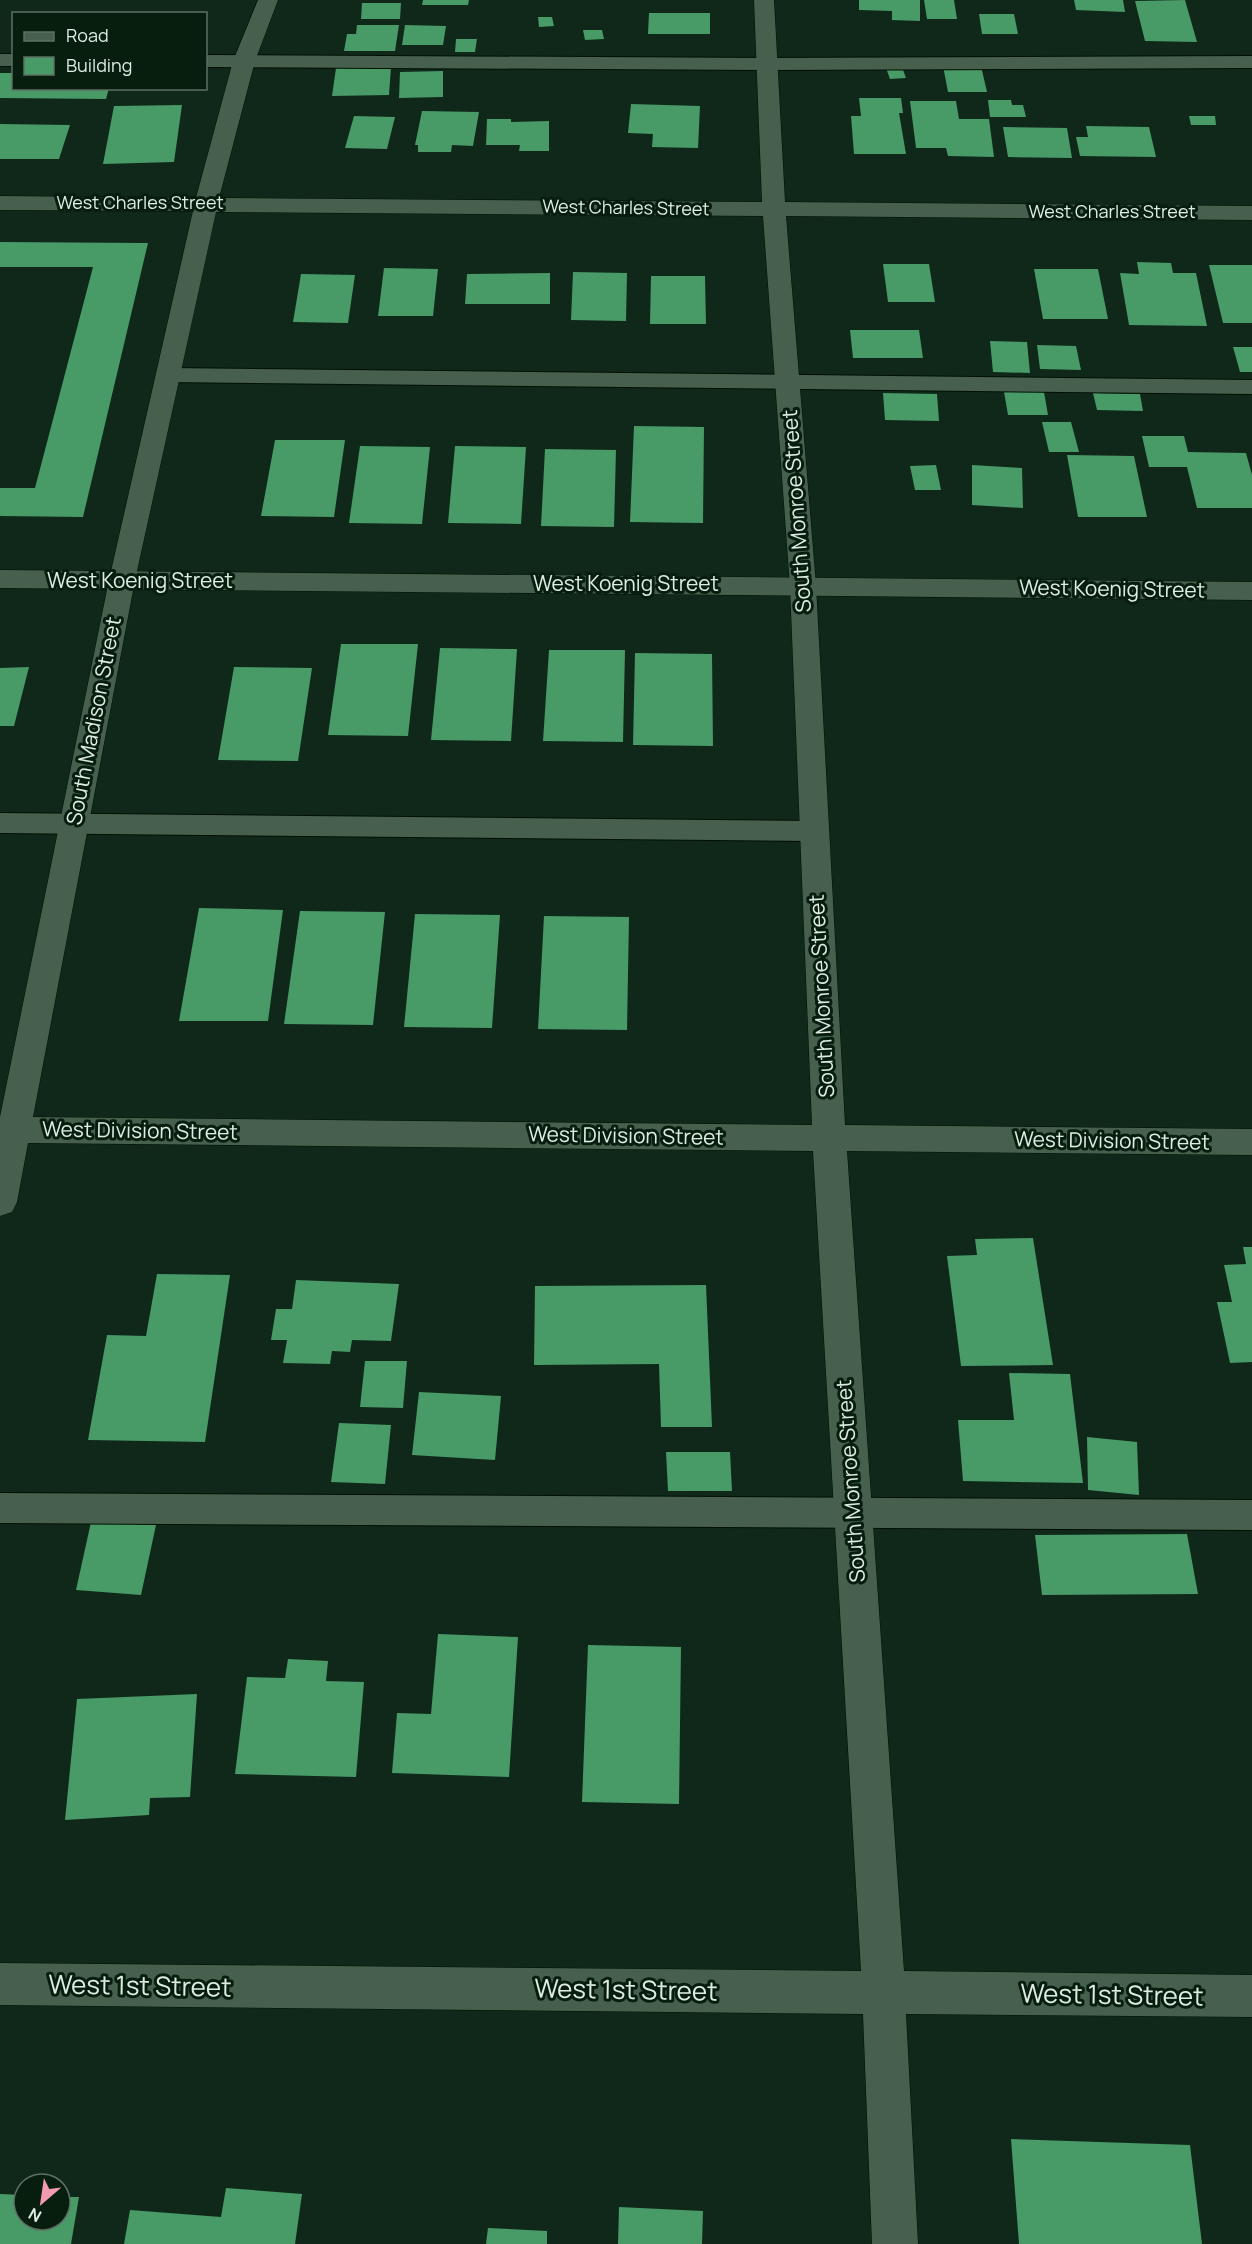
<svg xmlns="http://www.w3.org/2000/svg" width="1252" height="2244" font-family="Manrope,sans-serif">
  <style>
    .building { fill: #489a66 }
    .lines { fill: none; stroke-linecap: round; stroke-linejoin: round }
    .lane-casing { stroke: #001004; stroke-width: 2 }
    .street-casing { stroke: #001004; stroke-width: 1 }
    .secondary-casing { stroke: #001004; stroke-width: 1 }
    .lane { fill: #47604e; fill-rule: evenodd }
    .street { fill: #47604e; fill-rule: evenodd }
    .secondary { fill: #47604e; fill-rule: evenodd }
    .labels { text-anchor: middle; stroke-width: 6; stroke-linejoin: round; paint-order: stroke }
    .far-street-label { font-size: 18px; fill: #deece1; stroke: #071e0f }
    .street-label { font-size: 21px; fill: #deece1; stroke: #071e0f }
    .near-street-label { font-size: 26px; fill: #deece1; stroke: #071e0f }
  </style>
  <rect width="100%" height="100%" fill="#102819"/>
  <!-- building -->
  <path class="building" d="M423 0H469L468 5H422Z
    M859 0H920V21L892 20V11L859 10Z
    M924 0H954L957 19H927Z
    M1074 0H1123L1125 12 1076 10Z
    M1185 0 1197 42 1145 41 1135 1Z
    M362 3H401L400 19H361Z
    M649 13H710V34H648Z
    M979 14H1014L1018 34H982Z
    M538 17H552L554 26 539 27Z
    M357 25H399L395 51H344L347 34H356Z
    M405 25 446 26 443 45H402Z
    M583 30H602L604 39 585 40Z
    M456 39H477L475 52H455Z
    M943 66H981L987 92H948Z
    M391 67 389 95 332 96 336 68Z
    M902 67 906 78 890 79 886 68Z
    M443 71V97L399 98 400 72Z
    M0 73H14V88H109L106 99 0 98Z
    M859 98H901L903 113H899L906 154H854L851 116H861Z
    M988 100H1011L1012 105H1023L1026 117H990Z
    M910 101H956L959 119H989L994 157 948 156 946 148H916Z
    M631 104 700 106 698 148 652 147 653 134 628 133Z
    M182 105 174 162 103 164 114 106Z
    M422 111 479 112 473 146 452 145 451 152H418V145H415Z
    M354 116 395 117 387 149 345 148Z
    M1189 116H1215L1216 125H1191Z
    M487 119H511V122L549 121V151H519L520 145H486Z
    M0 124 70 125 59 159H0Z
    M1086 126 1149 127 1156 157 1080 156 1076 137H1088Z
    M1003 127 1067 128 1072 158 1008 157Z
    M0 242 148 243 83 517 0 516V488H35L93 267H0Z
    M1137 262 1171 263 1173 273H1196L1207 326 1129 325 1120 273 1139 274Z
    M883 264H929L935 302H888Z
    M1209 265H1252V323H1223Z
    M384 268 438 269 433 316H378Z
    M1034 269H1098L1108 319H1043Z
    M573 272 627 273 626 321 571 320Z
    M550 273V304H465L467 274Z
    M301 274 355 275 348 323 293 322Z
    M651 276H705L706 324H650Z
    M850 330H919L923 358H853Z
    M990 341 1027 342 1030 373 993 372Z
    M1037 345 1076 346 1081 370 1040 369Z
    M1233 347H1252V372H1240Z
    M1004 392H1044L1048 415H1008Z
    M883 393 937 394 939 421 885 420Z
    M1093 393 1140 394 1143 411 1097 410Z
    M1042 422H1071L1079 452H1049Z
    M634 426 704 427 703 523 630 522Z
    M1142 436H1184L1188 452 1246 453 1252 475V508H1197L1187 467H1149Z
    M275 440H345L334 517 261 516Z
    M360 446 430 447 422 524 349 523Z
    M455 446 526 447 521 524 448 523Z
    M545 449 616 450 614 527 541 526Z
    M1067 455 1134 456 1147 517H1078Z
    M936 465 941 490H915L910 466Z
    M972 465 1022 468 1023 508 972 505Z
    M341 644H418L408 736 328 735Z
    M440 648 517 649 511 741 431 740Z
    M549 650H625L623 742 543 741Z
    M635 653 712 654 713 746 633 745Z
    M29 667 14 726H0V668Z
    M234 667 312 668 298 761 218 760Z
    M199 908 283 910 268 1021H179Z
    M300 911 385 912 373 1025 284 1024Z
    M415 914 500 915 492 1028 404 1027Z
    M544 916 629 917 627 1030 538 1029Z
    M1033 1238 1053 1365 961 1366 947 1256 977 1255 975 1239Z
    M1243 1247H1252V1362L1230 1363 1217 1302H1232L1224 1265 1246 1264Z
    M157 1274 230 1275 205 1442 88 1440 107 1335 146 1336Z
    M296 1280 399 1284 391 1341 352 1340 350 1352 332 1351 330 1364 283 1363 287 1340H271L276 1309H292Z
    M706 1285 712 1427H661L659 1364 534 1365 535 1286Z
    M365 1361H407L403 1408 360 1407Z
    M1009 1373 1070 1374 1083 1483 963 1481 958 1420H1014Z
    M419 1392 501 1396 495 1460 412 1455Z
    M339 1423 391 1425 385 1484 331 1482Z
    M1087 1437 1137 1442 1139 1495 1088 1490Z
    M666 1452H730L732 1491H668Z
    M91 1522 156 1525 141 1595 76 1590Z
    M1187 1534 1198 1594 1042 1595 1035 1535Z
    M438 1634 518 1637 509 1777 392 1773 397 1713 431 1714Z
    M588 1645 681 1647 679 1804 582 1802Z
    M288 1659 328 1661 326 1681 364 1682 356 1777 235 1774 247 1677 285 1678Z
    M197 1694 190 1797 150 1798 149 1815 65 1820 77 1699Z
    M1011 2139 1190 2145 1202 2244H1019Z
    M226 2188 302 2194 295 2244H124L130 2210 221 2217Z
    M0 2194 24 2195V2220H60V2197H79L71 2244H0Z
    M619 2207 703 2211 702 2244H618Z
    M488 2228 547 2231V2244H486Z"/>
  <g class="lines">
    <!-- lane casing -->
    <g class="lane-casing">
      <path id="lane" d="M0 54H14V66H0Z
        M206 55 767 58 1252 56V68L767 70 206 67Z
        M168 368 1252 380V394L168 382 160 380 157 375 160 370Z
        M0 813 814 821 824 824 828 831 824 838 814 841 0 833Z
        M0 1493 1252 1500V1530L0 1523Z"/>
    </g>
    <!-- street casing -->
    <g class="street-casing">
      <path id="street" d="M258 0H278L255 61 219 198 762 202 754 0H774L785 202 1252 206V220L786 216 816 586 845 1125 1252 1129V1155L847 1151 904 1971 1252 1975V2017L906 2014 918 2244H872L863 2014 0 2005V1963L861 1971 813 1151 28 1143 17 1202 12 1212 0 1216V1117L109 580 193 211 0 210V196L196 198 233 61ZM216 212 763 216 790 586 812 1125 33 1117 135 580Z"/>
    </g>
    <!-- secondary casing -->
    <g class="secondary-casing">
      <path id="secondary" d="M0 570 1252 582V600L0 588Z"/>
    </g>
    <!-- lane -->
    <use href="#lane" class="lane"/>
    <!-- street -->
    <use href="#street" class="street"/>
    <!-- secondary -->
    <use href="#secondary" class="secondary"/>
  </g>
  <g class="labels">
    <!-- far-street labels -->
    <g class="far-street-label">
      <text x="140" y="209">West Charles Street</text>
      <text transform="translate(626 208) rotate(1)" y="6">West Charles Street</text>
      <text x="1112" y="218">West Charles Street</text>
    </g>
    <!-- street labels -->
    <g class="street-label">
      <text transform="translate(797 511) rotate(-94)" y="7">South Monroe Street</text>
      <text x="140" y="588">West Koenig Street</text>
      <text x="626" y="591">West Koenig Street</text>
      <text transform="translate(1112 589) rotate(1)" y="7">West Koenig Street</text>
      <text transform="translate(94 721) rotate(-79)" y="7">South Madison Street</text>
      <text transform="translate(822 996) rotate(-93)" y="7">South Monroe Street</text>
      <text transform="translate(140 1131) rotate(1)" y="7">West Division Street</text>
      <text transform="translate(626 1136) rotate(1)" y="7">West Division Street</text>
      <text transform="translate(1112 1141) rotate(1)" y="7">West Division Street</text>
      <text transform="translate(851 1481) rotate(-94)" y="7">South Monroe Street</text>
    </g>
    <!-- near-street labels -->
    <g class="near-street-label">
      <text transform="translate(140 1986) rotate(1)" y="9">West 1st Street</text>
      <text transform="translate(626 1990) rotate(1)" y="9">West 1st Street</text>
      <text transform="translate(1112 1995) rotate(1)" y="9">West 1st Street</text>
    </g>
  </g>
  <!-- legend -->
  <rect x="12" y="12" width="195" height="78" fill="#071e0f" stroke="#5d7063" stroke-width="1.5"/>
  <rect x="24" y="32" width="30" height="9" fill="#47604e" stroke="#5d7063" stroke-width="1.5"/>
  <text x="66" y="42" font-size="18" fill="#deece1">Road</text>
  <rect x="24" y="57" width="30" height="18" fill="#489a66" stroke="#5d7063" stroke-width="1.5"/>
  <text x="66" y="72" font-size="18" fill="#deece1">Building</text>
  <!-- north arrow -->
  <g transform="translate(42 2202) rotate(209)"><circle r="28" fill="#071e0f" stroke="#5d7063" stroke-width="1.5"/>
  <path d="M0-4.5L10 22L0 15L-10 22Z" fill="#f29aaf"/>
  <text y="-9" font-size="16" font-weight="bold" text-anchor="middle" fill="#deece1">N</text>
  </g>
</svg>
